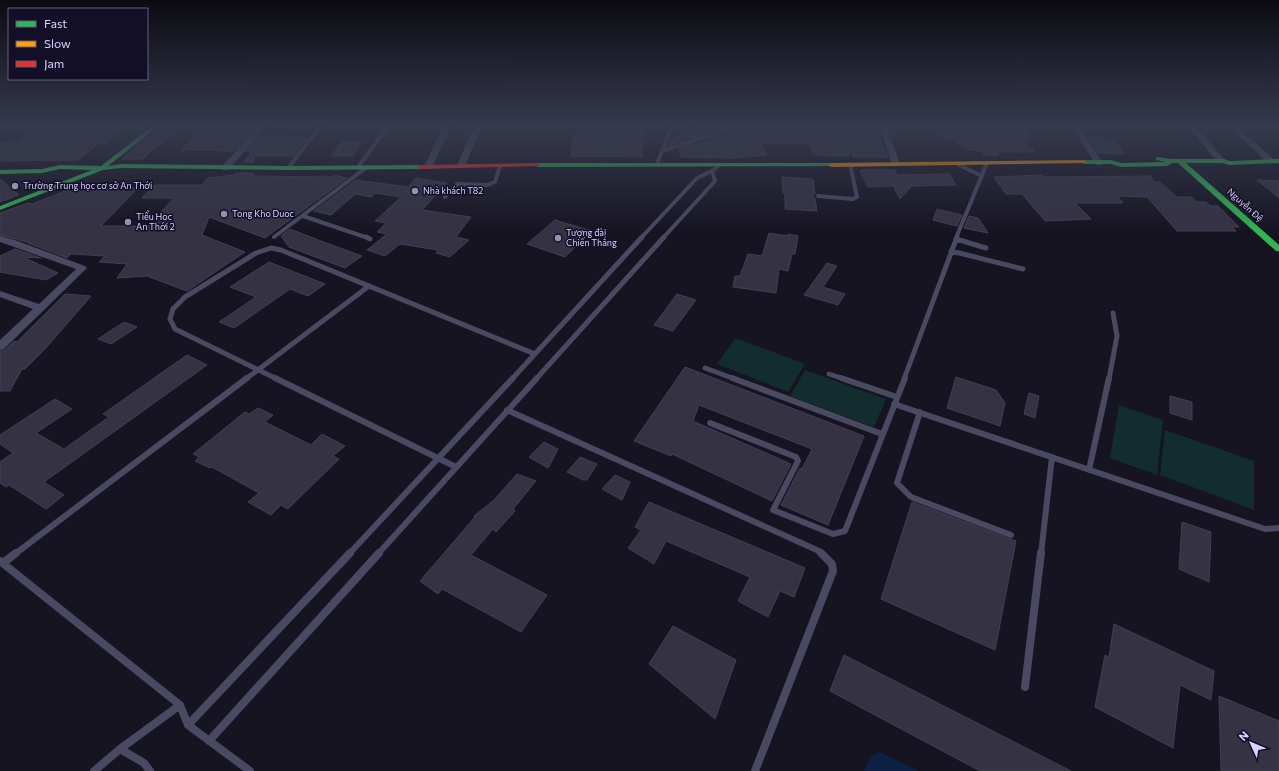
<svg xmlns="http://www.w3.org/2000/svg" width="1279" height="771" font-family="Commissioner,sans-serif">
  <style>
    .green { fill: #132c2d }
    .water { fill: #0d2144 }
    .building { fill: #343243; stroke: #433f54 }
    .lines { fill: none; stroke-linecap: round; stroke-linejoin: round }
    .lane-far3 { stroke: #4a4962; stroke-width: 4 }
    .lane-far2 { stroke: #4a4962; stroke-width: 5 }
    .lane-far1 { stroke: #4a4962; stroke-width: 6 }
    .lane { stroke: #4a4962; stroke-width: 8 }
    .street { fill: #4a4962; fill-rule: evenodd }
    .fast { fill: #30b455; fill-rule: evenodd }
    .slow { fill: #ff9f0a; fill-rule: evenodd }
    .jam { fill: #e5322d; fill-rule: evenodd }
    .poi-dot { fill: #9591b1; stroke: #130f26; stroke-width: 1.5 }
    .labels { text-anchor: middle; stroke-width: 3; stroke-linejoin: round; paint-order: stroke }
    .far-poi-label { font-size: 9px; fill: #d9d4ff; stroke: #130f26; text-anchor: start }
    .far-street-label { font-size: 9px; fill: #d9d4ff; stroke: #130f26 }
  </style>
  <rect width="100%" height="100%" fill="#161421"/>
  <!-- green -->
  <path class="green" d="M736 338 805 364 788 392 717 364Z
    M805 370 886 399 874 427 790 396Z
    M1119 405 1163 420 1157 475 1110 458Z
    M1165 430 1254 461V510L1160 475Z"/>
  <!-- water -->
  <path class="water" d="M879 752 919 771H864L870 757Z"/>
  <!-- building -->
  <path class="building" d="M42 125H80L125 126 104 144 99 143 78 160 0 161V145L4 142 19 141Z
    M207 125H258L234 151 182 150Z
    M612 125H641L644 145H642V157L571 156 574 134 612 133Z
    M700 125H718L724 127 668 145 670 141Z
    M759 125H874L888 157H853L850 150 849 156H829L813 154 810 144H760L767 155 734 158 681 157 679 149Z
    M933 125 1022 126 1031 141H1024L1035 152H996L999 155H984L981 151 967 150 965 147H960L957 139 945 140Z
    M159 129H178L142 159H122Z
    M260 136H291L289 138H308L293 156H254V162H244L252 152 246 151Z
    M1086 136 1101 137 1104 140H1115L1125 154 1098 153Z
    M341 142H362L353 156H332Z
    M863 170H895L897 175 949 174 956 185 912 186 900 199 893 186 868 187 860 171Z
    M236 173H254V176L331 177 334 175 347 178 265 238 209 217 202 235 245 252 187 291 147 276 117 278 127 264 99 262 105 256 71 254 67 258 28 243H30L0 235V213L28 203 32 204 83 184 111 185 108 188H138L101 226H148L174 198H142L155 185H202L208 178 235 175Z
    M1042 175 1044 177 1151 176 1154 182H1160L1177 197H1192L1196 202H1206L1211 206H1218L1239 227H1232L1236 231H1177L1147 197 1117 196 1123 203H1075L1091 219 1045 221 1022 194H1006L994 177Z
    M782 177 813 179 815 194 812 197 815 198 817 211 785 209V193H783Z
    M416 178 447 183 422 210 471 217 456 237 469 240 450 257 436 253 438 250 400 244 385 256 367 250 387 234 377 232 386 223 375 221 401 197 375 193 371 197 355 194 331 215 314 211 356 180 408 187Z
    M0 179 19 195 0 202Z
    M1257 180 1279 181V198Z
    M937 209 962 215 957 226 933 220Z
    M969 216 978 218 988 233 964 228Z
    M555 220 592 231 565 257 527 244Z
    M290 229 321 241 362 256 345 268 289 247 281 236Z
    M769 233 788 236V234L798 236 795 254H792L788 271 779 269 776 293 733 287 735 276H740L748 254 762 256Z
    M15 249 41 258 23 257 58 273 46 280 0 272V256Z
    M269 262 325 284 308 296 290 289 234 328 219 322 256 297 230 287Z
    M827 263 837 266 823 287 845 294 838 305 804 295Z
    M65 294 91 296 45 349 25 369H22L10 391H0V351L5 350 14 341 17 342Z
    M677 294 696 300 673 331 654 325Z
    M124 322 137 327 111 344 98 339Z
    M187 355 207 365 44 482 64 495 46 509 9 485 6 487 0 483V462L13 453 0 444V435L55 399 72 409 36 433 64 449 109 417 103 414Z
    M685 367 864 436 828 525 781 505 800 468 802 469 812 449 699 405 693 421 791 464 772 501 672 454 671 456 634 441Z
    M956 377 996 390 1005 403 1000 426 947 408Z
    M1029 393 1039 396 1035 418 1024 414Z
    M1170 396 1192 402V420L1170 413Z
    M258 408 273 415 265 422 311 445 322 434 345 446 333 456 339 459 288 509 281 505 271 515 248 502 259 493 212 467 210 468 195 461 199 457 193 454 245 412 249 414Z
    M544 442 558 449 548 468 529 457Z
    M580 457 597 464 587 480H583L567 472Z
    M517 474 536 481 513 509 515 511 496 532 493 529 471 555 547 595 521 632 442 589 438 594 420 581 475 517 474 516 494 500Z
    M615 475 630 482 622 500 602 489Z
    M649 502 805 568 794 597 780 591 768 617 738 601 750 577 666 541 654 564 628 548 641 530 635 527Z
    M912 502 1016 541 995 650 881 599Z
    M1182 522 1211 532 1209 582 1179 569Z
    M1114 624 1214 671 1211 700 1180 685 1173 748 1095 707 1105 655 1109 657Z
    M673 626 736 660 715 719 649 664Z
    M844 655 1071 771H980L830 691Z
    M1219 696 1279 721V771H1221Z"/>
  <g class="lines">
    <!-- lane-far3 -->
    <path class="lane-far3" d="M662 151 742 125
      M657 164 672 125
      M959 165 982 176
      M358 167 389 125
      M288 168 322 125
      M818 196 853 199 857 197 850 164
      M445 197 457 184 487 185 495 182 500 166
      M303 216 368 238
      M274 237 367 167
      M641 238 697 178 712 171 718 166
      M663 238 715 181 712 171
      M956 238 987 163"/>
    <!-- lane-far2 -->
    <path class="lane-far2" d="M366 237 370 239
      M956 239 986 248
      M951 251 1023 269
      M705 368 735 379
      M829 374 844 379
      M246 379 369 286
      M277 379 175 329 170 319 173 309 185 297 256 253 271 248 281 250 535 354
      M512 379 642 237
      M536 379 664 237
      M904 379 957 237
      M1109 379 1117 336 1113 313"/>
    <!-- lane-far1 -->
    <path class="lane-far1" d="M275 378 456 467
      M732 378 882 434
      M841 378 897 397
      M894 404 1265 529 1279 528
      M507 410 819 551 822 554
      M920 412 897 483 911 497 1011 535
      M710 423 796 457 798 461 773 510 833 534 845 531 905 378
      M1089 470 1109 378
      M15 554 247 378
      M349 554 513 378
      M378 554 537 378
      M1041 554 1052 457"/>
    <!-- lane -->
    <path class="lane" d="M0 561 180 705 188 725 250 771
      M3 563 16 553
      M1025 687 1041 553
      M188 725 350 553
      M209 741 379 553
      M120 749 144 763 150 771
      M94 771 120 749 180 705
      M755 771 833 571 832 564 821 553"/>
    <!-- street -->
    <path class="street" d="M260 125H268L228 170H222V166Z
      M444 125H452L432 167 428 169H425L424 167Z
      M474 125H482L465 166 461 168H458L457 166Z
      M879 125H886L900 164 899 166H896L892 164Z
      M1071 125H1077L1103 163 1102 165H1096Z
      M1187 125H1194L1224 159V163H1218Z
      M1227 125H1234L1274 159V163H1268Z
      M0 236 15 240 85 266 87 268 4 349 0 350V340L33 309 0 297V291L39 304 76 269 0 242Z"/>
    <!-- fast -->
    <path class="fast" d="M154 125H160L108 166 121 164 288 166 420 165 423 167 420 169 288 170 121 168 103 170 0 210V206L92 170 60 169 42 173 0 174V170L42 169 60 165 101 166Z
      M1158 157 1171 159H1224L1230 161 1279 159V163L1229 165 1223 163H1186L1279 245V251H1276L1178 163H1172L1167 166 1121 167 1111 164H1084L1081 162 1084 160H1111L1121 163 1166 162 1156 160V158Z
      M831 163 834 165 833 166 538 167 535 165 538 163Z"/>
    <!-- slow -->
    <path class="slow" d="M1084 160 1087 162 1086 163 831 167 828 165 831 163Z"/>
    <!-- jam -->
    <path class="jam" d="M538 163 541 165 540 166 420 169 417 167 420 165Z"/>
  </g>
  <!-- sky -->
  <linearGradient id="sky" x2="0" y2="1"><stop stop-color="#0c0b12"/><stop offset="0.54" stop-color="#363a4e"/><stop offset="1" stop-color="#363a4e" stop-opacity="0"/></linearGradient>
  <rect width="1279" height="233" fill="url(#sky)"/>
  <!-- markers -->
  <g class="poi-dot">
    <circle cx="15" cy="186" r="4"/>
    <circle cx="415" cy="191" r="4"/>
    <circle cx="224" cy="214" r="4"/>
    <circle cx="128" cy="222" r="4"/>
    <circle cx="558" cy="238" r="4"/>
  </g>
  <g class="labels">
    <!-- far-poi labels -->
    <g class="far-poi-label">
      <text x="23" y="189">Trường Trung học cơ sở An Thới</text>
      <text x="423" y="194">Nhà khách T82</text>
      <text x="232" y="217">Tong Kho Duoc</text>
      <text x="136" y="220">Tiểu Học<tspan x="136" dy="10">An Thới 2</tspan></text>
      <text x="566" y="236">Tượng đài<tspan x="566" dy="10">Chiến Thắng</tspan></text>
    </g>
    <!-- far-street labels -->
    <g class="far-street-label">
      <text transform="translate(1245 205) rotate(42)" y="3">Nguyễn Đệ</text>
    </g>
  </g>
  <!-- legend -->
  <rect x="8" y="8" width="140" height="72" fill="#130f26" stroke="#625e7d"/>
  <rect x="16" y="21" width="20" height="6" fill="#30b455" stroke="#625e7d"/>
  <text x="44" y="28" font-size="12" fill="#d9d4ff">Fast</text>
  <rect x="16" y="41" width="20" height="6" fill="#ff9f0a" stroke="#625e7d"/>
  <text x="44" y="48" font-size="12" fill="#d9d4ff">Slow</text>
  <rect x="16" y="61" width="20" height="6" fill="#e5322d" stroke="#625e7d"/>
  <text x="44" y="68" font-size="12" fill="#d9d4ff">Jam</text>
  <!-- north arrow -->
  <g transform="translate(1251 743) rotate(314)" stroke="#130f26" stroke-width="3" paint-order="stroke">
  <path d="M0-3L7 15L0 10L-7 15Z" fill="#d9d4ff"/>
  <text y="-6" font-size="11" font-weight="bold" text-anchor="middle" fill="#d9d4ff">N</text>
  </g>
</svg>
